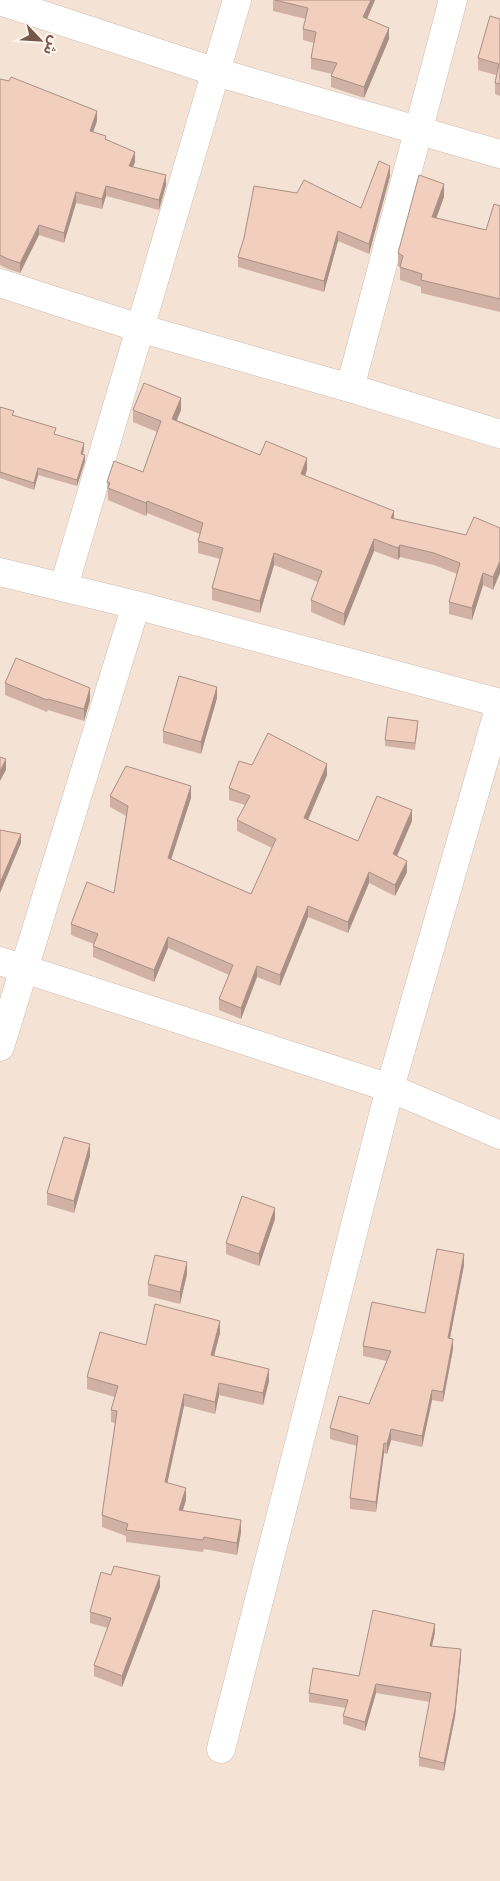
<svg xmlns="http://www.w3.org/2000/svg" width="500" height="1881" font-family="Helvetica,'Noto Sans Arabic',sans-serif">
  <style>
    .residential { fill: #f4e3d5 }
    .lines { fill: none; stroke-linecap: round; stroke-linejoin: round }
    .minor-casing { stroke: #d0bbaf; stroke-width: 29 }
    .minor { stroke: #fff; stroke-width: 28 }
    .wall { fill: #d0b1a3 }
    .shaded-wall { fill: #a99085 }
    .building { fill: #f2cebe; stroke: #a99085 }
  </style>
  <rect width="100%" height="100%" fill="#fcf2e6"/>
  <!-- residential -->
  <path class="residential" d="M0 0H500V1881H0Z"/>
  <g class="lines">
    <!-- minor casing -->
    <g class="minor-casing">
      <path id="minor" d="M0 1 216 72 500 154
        M0 283 139 328 350 388 500 434
        M350 388 453 0
        M0 572 136 605 500 703
        M64 586 237 0
        M0 961 390 1088 500 1135
        M0 1047 136 605
        M221 1749 390 1088 500 705"/>
    </g>
    <!-- minor -->
    <use href="#minor" class="minor"/>
  </g>
  <!-- wall -->
  <path class="wall" d="M273 0H375L367 19 389 39 364 98 331 87V76L332 74 311 69V58L314 43 303 40V29L306 19 273 11Z
    M500 19V96L495 94V83L496 75 478 70V58Z
    M0 79 97 121 93 132 106 139 135 162 133 167 166 185 159 210 106 196 102 209 76 203 64 243 39 235 20 273 8 269 0 265Z
    M390 176 369 254 338 241 324 292 238 267V257L361 208Z
    M444 197 436 218 486 230 500 206V312L421 293V287L400 280V267L398 266V253Z
    M0 407 14 415 56 435 84 449 83 454 85 461 77 486 38 475 34 490 0 478Z
    M133 410H181L177 420 260 455 307 470 305 476 394 519 466 535 500 528 493 590 483 585 472 620 449 614V602L457 574 434 565 400 557 398 560 374 551 344 626 311 612V600L318 582 274 565 260 613 212 600V588L220 559 198 553V541L200 534 147 513 146 516 108 500 107 482 143 472 157 432 133 422Z
    M5 683 90 700 84 721 48 710 47 712 5 695Z
    M217 698 201 754 163 743V731Z
    M418 727 415 750 385 746V740Z
    M252 765 327 775 308 820 358 841 412 821 397 856 407 872 395 896 369 883 348 933 308 917 280 986 257 977 241 1019 219 1010V999L229 975 168 948 154 982 93 957V946L94 944 71 935V924L114 893 126 816 110 807V796L191 798 171 859 251 894 272 848 237 831V820L245 805 229 800V788Z
    M90 1156 74 1213 47 1205V1193Z
    M275 1219 259 1266 226 1254V1243Z
    M464 1265 450 1338 453 1349 443 1402 432 1400 422 1447 391 1440 387 1454 384 1453 376 1512 350 1509V1498L357 1446 330 1439V1428L369 1404 387 1361 363 1356V1346L425 1313Z
    M187 1274 180 1304 148 1296V1284Z
    M220 1333 214 1356 269 1381 263 1405 219 1395 215 1414 184 1406 167 1482 186 1500 183 1510 241 1532 237 1555 204 1549 203 1552 126 1542V1536L102 1527V1515L115 1423 111 1422V1410L115 1397 87 1389V1377L146 1345Z
    M160 1587 122 1687 94 1676V1665L108 1628 90 1623V1612Z
    M435 1632 432 1646 461 1657 455 1717 444 1771 419 1766V1757L430 1702 376 1693 365 1731 343 1724V1716L346 1708 309 1702V1693L359 1676Z"/>
  <!-- shaded-wall -->
  <path class="shaded-wall" d="M371 0H375L363 28V17Z
    M389 28V39L364 98V87Z
    M97 111V121L90 141V131Z
    M135 152V162L129 176V166Z
    M390 166V176L369 254V244Z
    M166 175V185L159 210V200Z
    M444 184V197L432 230V217Z
    M106 186V196L102 209V199Z
    M76 192V203L64 243V233Z
    M39 225V235L20 273V263Z
    M338 231V241L324 292V281Z
    M181 398V410L172 431V419Z
    M84 443V449L81 460V454Z
    M85 455V461L77 486V480Z
    M307 458V470L301 486V474Z
    M38 468V475L34 490V483Z
    M147 501V513L146 516V503Z
    M394 511V523L391 518Z
    M374 539V551L344 626V614Z
    M400 545V557L398 560V548Z
    M274 553V565L260 613V601Z
    M500 561V573L493 590V577Z
    M483 573V585L472 620V608Z
    M217 687V698L201 754V742Z
    M90 688V700L84 721V709Z
    M6 759V770L0 781V771Z
    M327 764V775L304 829V818Z
    M191 786V798L168 869V858Z
    M412 810V821L393 865V854Z
    M21 834V843L0 893V883Z
    M407 861V872L395 896V885Z
    M369 872V883L348 933V922Z
    M308 906V917L280 986V975Z
    M168 937V948L154 982V970Z
    M257 966V977L241 1019V1008Z
    M90 1144V1156L74 1213V1201Z
    M275 1208V1219L259 1266V1254Z
    M464 1254V1265L448 1348V1338Z
    M187 1262V1274L180 1304V1292Z
    M220 1321V1333L211 1367V1355Z
    M453 1339V1349L443 1402V1392Z
    M269 1369V1381L263 1405V1393Z
    M219 1383V1395L215 1414V1402Z
    M432 1390V1400L422 1447V1436Z
    M184 1394V1406L165 1494V1482Z
    M391 1429V1440L387 1454V1444Z
    M384 1443V1453L376 1512V1502Z
    M186 1488V1500L179 1522V1510Z
    M241 1520V1532L237 1555V1543Z
    M160 1576V1587L122 1687V1676Z
    M435 1624V1632L430 1655V1646Z
    M461 1649V1657L455 1717 444 1771V1763Z
    M376 1684V1693L365 1731V1722Z"/>
  <!-- building -->
  <path class="building" d="M275 0H371L363 17 389 28 364 87 331 76 337 63 311 58 316 32 303 29 308 8Z
    M490 16 500 19V84L495 83 499 64 478 58Z
    M11 77 97 111 90 131 106 136 105 139 135 152 129 166 166 175 159 200 106 186 102 199 76 192 64 233 39 225 20 263 8 259 0 255V79L9 81Z
    M379 161 390 166 369 244 338 231 324 281 238 257 244 238 254 186 297 193 304 180 361 208Z
    M419 175 444 184 432 217 486 230 494 204 500 206V299L421 280 422 274 400 267 403 256 398 253Z
    M144 383 181 398 172 419 260 455 266 441 307 458 301 474 394 511 391 518 466 535 474 517 500 528V561L493 577 483 573 472 608 449 602 460 563 434 553 400 545 398 548 374 539 344 614 311 600 322 571 274 553 260 601 212 588 223 548 198 541 203 523 147 501 146 503 108 488 110 483 107 482 114 461 143 472 161 421 133 410Z
    M0 407 14 411 12 415 56 428 54 434 84 443 81 454 85 455 77 480 38 468 34 483 0 472Z
    M16 658 90 688 84 709 48 699 47 700 5 683Z
    M179 676 217 687 201 742 163 731Z
    M388 717 418 721 415 743 385 740Z
    M268 733 327 764 304 818 358 841 377 796 412 810 393 854 407 861 395 885 369 872 348 922 308 906 280 975 257 966 241 1008 219 999 233 965 168 937 154 970 93 946 98 934 71 924 87 882 114 893 128 806 110 796 126 766 191 786 168 858 251 894 276 839 237 820 250 796 229 788 239 761 252 765Z
    M0 757 6 759 0 771Z
    M0 830 21 834 0 883Z
    M64 1137 90 1144 74 1201 47 1193Z
    M242 1196 275 1208 259 1254 226 1243Z
    M437 1249 464 1254 448 1338 453 1339 443 1392 432 1390 422 1436 391 1429 387 1444 384 1443 376 1502 350 1498 358 1436 330 1428 339 1396 369 1404 391 1351 363 1346 372 1302 425 1313Z
    M155 1255 187 1262 180 1292 148 1284Z
    M155 1304 220 1321 211 1355 269 1369 263 1393 219 1383 215 1402 184 1394 165 1482 186 1488 179 1510 241 1520 237 1543 204 1537 203 1540 126 1530 128 1524 102 1515 117 1411 111 1410 118 1386 87 1377 100 1332 146 1345Z
    M114 1566 160 1576 122 1676 94 1665 111 1618 90 1612 101 1572 111 1575Z
    M373 1610 435 1624 430 1646 461 1649 455 1709 444 1763 419 1757 431 1693 376 1684 365 1722 343 1716 348 1700 309 1693 313 1668 359 1676Z"/>
  <!-- north arrow -->
  <g transform="translate(40 40) rotate(115)" stroke="#fff6ed" stroke-width="4" paint-order="stroke">
  <path d="M0-4L9 19L0 12L-9 19Z" fill="#76574b"/>
  <text y="-8" font-size="14" font-weight="bold" text-anchor="middle" fill="#76574b">ش</text>
  </g>
</svg>
